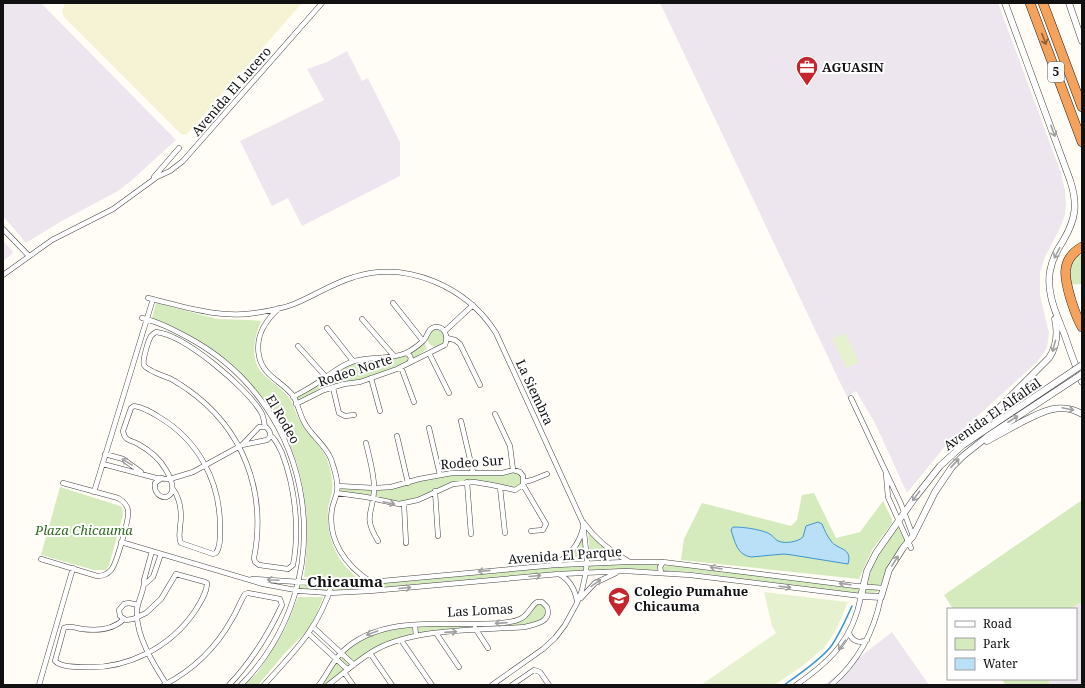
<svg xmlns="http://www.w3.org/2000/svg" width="1085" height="688" font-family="'Noto Serif',serif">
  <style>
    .industrial { fill: #eee6ef }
    .farmland { fill: #f6f3d4 }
    .green { fill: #d5ebbd }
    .pitch { fill: #e6f2cf }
    .water { fill: #b9e0f7; stroke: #3f96cf }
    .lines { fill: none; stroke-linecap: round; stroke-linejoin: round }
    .stream { stroke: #3f96cf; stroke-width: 1.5 }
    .minor-casing { stroke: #444; stroke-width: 5.5 }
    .tertiary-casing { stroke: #444; stroke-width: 7 }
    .motorway-casing { stroke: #222; stroke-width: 10 }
    .minor { stroke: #fff; stroke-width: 4.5 }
    .tertiary { stroke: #fff; stroke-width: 6 }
    .motorway { stroke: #f5a25d; stroke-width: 9 }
    .tertiary-bridge-casing { stroke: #444; stroke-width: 7; stroke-linecap: butt }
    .tertiary-bridge { stroke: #fff; stroke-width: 6 }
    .oneway { stroke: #8e613b }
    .oneway2 { stroke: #a0a0a0 }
    .labels { text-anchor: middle; stroke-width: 4; stroke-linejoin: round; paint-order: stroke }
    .shield { fill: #fff; stroke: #585858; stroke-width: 1 }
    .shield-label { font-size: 12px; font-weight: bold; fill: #111 }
    .poi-label { font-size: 13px; font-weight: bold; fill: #111; stroke: #fff; text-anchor: start }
    .street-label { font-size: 13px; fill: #111; stroke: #fff }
    .park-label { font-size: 13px; font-style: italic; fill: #2f6b1f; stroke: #fff }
    .quarter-label { font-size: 15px; font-weight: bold; fill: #111; stroke: #fff }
  </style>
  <rect width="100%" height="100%" fill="#fffdf5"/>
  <!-- industrial -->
  <path class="industrial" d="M3 3H41L176 140 132 180 118 191 60 222 26 243 3 216Z
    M660 3H998L1061 173 1065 191 1066 205 1065 215 1060 228 1045 257 1040 272V295L1049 333 1047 348 1037 362 1025 373 947 444 907 493 875 423 856 391 847 397Z
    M347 51 362 81 368 78 400 142V176L302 226 288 198 272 206 240 141 324 100 307 69 327 62Z
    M3 241 13 251 12 254 3 261Z
    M1082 602V685H1047L1050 683 1048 679H1076V609H1070Z
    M892 632 929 685H824Z"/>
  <!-- farmland -->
  <path class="farmland" d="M65 3H302L187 134 184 135 181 134 64 17 62 11Z"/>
  <!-- green -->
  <path class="green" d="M1082 255V284L1068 285 1066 275 1073 257Z
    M156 303 217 319 249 320 261 321C254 338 249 361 264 375 273 383 282 389 289 398 294 405 296 415 301 423 308 435 320 444 326 457 330 467 334 482 332 492 331 498 328 504 328 510 326 536 337 564 359 579L304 577C312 510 305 457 265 402 252 384 237 367 219 354 199 339 175 329 152 318Z
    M427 338a9 9 0 1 1 18 0a9 9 0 1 1-18 0Z
    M425 343 427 349 410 361 400 366 359 380 321 388 297 402 295 397 323 383 337 371 353 363 379 359 416 349Z
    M513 471C521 474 522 476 522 484L518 488 511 489 493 483 453 482 429 494 404 503 339 492V487L368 489 452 474Z
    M60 487 117 505 122 507 123 515 109 565 106 570H94L41 555Z
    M814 493 836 538 860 532 883 501 892 519V523L872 550 859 579 681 560 684 539 702 503 791 526 797 520 802 495Z
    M1082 500V602L1070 609H953L944 595Z
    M898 527 905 541 888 564 879 590C875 594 870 593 864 594L786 585 692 572 631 569 370 589 329 591 298 590 301 584 332 586 553 566 629 564 683 566 861 587 867 584C870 562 886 544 898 527Z
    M588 532 599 544 612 553V555L590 556Z
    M582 539 584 540V557L569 558 577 549Z
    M298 597H323L317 613 309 629 284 654 258 685H245L258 672 285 629Z
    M538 603 545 605 546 613 543 619 536 623 524 626 475 629 390 642 326 685H321L342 654 362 639 383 631 415 626 516 622Z
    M1001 679H1048L1050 683 1047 685H1006Z"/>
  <!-- pitch -->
  <path class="pitch" d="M845 333 859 362 847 368 832 339Z
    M764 592 848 602 836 630 824 648 801 667 774 685H701L776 633 772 626Z"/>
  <!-- water -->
  <path class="water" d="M818 522 822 524C824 529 827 536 831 541 837 550 853 547 848 564L792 555 784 554 751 557C737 555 735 542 731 530L733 527C744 527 758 529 768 533 773 535 774 539 778 541 785 544 798 542 803 537L806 526Z"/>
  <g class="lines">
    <!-- stream -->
    <path class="stream" d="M784 685C797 676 823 658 832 645 840 633 846 619 852 606"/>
    <!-- minor casing -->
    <g class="minor-casing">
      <path id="minor" d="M154 177 179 148
        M3 229 29 256
        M3 275 52 240 113 209 157 177 170 171 183 161 322 3
        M148 298C182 306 220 319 255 313 268 311 282 309 294 304 314 296 333 283 354 277 407 260 467 287 496 333L583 523 587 559 586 572 582 590 577 603 565 625 555 638 543 649 492 685
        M393 303 423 341
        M279 308C265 321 255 336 259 356 263 377 284 382 294 397 298 405 300 415 304 422 311 436 325 444 331 459 334 469 339 481 337 492 336 498 333 503 332 509 327 540 346 566 371 582
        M142 318C159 322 174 330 189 338 318 408 343 581 241 685
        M362 319 394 356
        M327 328 353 361
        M445 331 473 305
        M447 338 455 340 460 344 480 385
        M298 346 326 377
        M406 353C411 355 412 359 409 363
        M429 353 449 393
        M401 367 414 402
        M371 378 380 411
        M333 388 339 413 345 416 354 415
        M293 397C302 392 312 387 320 381 331 374 341 365 354 361 371 356 390 360 406 353 412 350 419 345 424 340 428 335 428 328 435 327 446 326 448 338 445 345L397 369 360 382 344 384 324 390 296 404
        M851 398 901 504 913 536
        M495 414 510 446 513 470
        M461 421 473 472
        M265 427C264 422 264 417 261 412 246 387 185 335 156 332 154 333 152 335 151 336 148 341 142 361 144 365 147 371 165 376 171 379 177 382 182 386 187 389 243 428 267 491 254 558L255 562 259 565 288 569 293 565C300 529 295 487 282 453 279 447 276 439 270 435
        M429 428 440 475
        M397 436 408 483
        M366 443C369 457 374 472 374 487 375 513 361 513 378 541
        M105 454 123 459 141 472
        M103 464 156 478 170 479 193 472 242 445 267 440C272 436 271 432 266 427H259L242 445
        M886 474 888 497 911 548
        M162 478 155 483C152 504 186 503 166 470 160 459 149 450 138 444 135 442 130 441 127 439 124 437 124 435 123 431L131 408 134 406C143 407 151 412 159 417 198 440 220 481 220 526 220 534 221 547 216 553L213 554 181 543C178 538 180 533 180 527 182 513 181 500 173 489
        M467 482 471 534
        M524 482 532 480 547 474
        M523 485 546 524 543 530 531 531
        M500 487 505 533
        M435 491 438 536
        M94 492 153 299
        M337 493 366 497 399 504 418 500 453 484 474 482 492 485 515 490 523 485V476L520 472 513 470 502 473H452L419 479 391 487 375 488 338 486
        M404 504 406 543
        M584 523C596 540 610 551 628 561
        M121 542 263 584 301 591 329 593 370 591 559 574 626 571 690 575 861 596C853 639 831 661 796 685
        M152 551 144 580C145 589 138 600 137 610 135 635 154 665 167 685
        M41 559 97 576C102 576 107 575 111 570 116 565 130 517 128 510 127 504 123 501 118 498L63 483
        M555 564C570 555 579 545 583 528
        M661 572 660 567 663 562
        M559 574C570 580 575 589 577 601
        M252 579 332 584 371 582 555 565 626 562H663L856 586 883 588
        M145 584 153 577 161 554
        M581 598 595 583 616 573
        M124 619C113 630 97 631 82 629 76 628 70 625 64 628L55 661C61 667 74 667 82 667 126 670 170 648 195 611 200 603 207 593 207 583L205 582 176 574 161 599 146 613 133 619 126 620 120 616 119 610 124 604 129 603 138 605
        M415 625 416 636
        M313 627 354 665
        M475 628 488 648
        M436 633 459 667
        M849 633C852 641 859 644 867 640
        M309 634 347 669
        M401 640 432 685
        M370 653 392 685
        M344 672 353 685
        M39 685 73 568
        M164 685C193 670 216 648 232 619 237 611 240 602 245 594L248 593 280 599 282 605C268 635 252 661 229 685
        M264 685C294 652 319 628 332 584
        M319 685C327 675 332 662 342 652 373 621 424 623 465 624 479 624 508 625 520 619 528 616 530 607 537 602H542L547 607C552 622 536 624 525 627 481 630 416 628 377 649 360 658 344 673 328 685
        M512 685 534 670 540 672 549 685
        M831 685C858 662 874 632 881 597"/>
    </g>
    <!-- tertiary casing -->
    <g class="tertiary-casing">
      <path id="tertiary" d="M1005 3 1070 180C1078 204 1076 219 1063 241 1057 250 1052 260 1050 271 1046 294 1057 315 1065 336 1070 351 1076 367 1082 382
        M1069 3 1082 41
        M1073 371 963 445 940 466 914 499 876 553 867 571 861 596 881 597 889 570 903 548 913 536 935 492 952 467 963 456 988 436 1076 378
        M974 433 1049 358C1057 346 1058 333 1055 319
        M987 441C998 435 1009 429 1020 423 1041 412 1060 401 1082 414"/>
    </g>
    <!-- motorway casing -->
    <g class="motorway-casing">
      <path id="motorway" d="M1030 3 1082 142
        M1043 3 1082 107
        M1082 247C1059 260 1065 280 1071 300 1074 309 1077 319 1082 327"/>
    </g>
    <!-- minor -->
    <use href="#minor" class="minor"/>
    <!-- tertiary -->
    <use href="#tertiary" class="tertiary"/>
    <!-- motorway -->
    <use href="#motorway" class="motorway"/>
    <!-- tertiary-bridge casing -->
    <g class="tertiary-bridge-casing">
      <path id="tertiary-bridge" d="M1073 371 1082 365
        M1076 378 1082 374"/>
    </g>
    <!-- tertiary-bridge -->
    <use href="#tertiary-bridge" class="tertiary-bridge"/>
  </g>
  <!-- one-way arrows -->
  <defs><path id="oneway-shaft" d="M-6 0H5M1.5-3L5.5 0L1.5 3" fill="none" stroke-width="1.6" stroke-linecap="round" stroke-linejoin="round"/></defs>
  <use class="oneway" href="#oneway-shaft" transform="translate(1044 39) rotate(69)"/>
  <g class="oneway2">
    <use href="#oneway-shaft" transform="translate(1053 131) rotate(70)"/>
    <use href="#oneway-shaft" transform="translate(1057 253) rotate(117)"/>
    <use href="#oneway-shaft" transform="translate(1054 346) rotate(105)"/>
    <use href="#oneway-shaft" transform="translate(1068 409) rotate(12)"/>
    <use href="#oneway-shaft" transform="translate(1013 419) rotate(-33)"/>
    <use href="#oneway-shaft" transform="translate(127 462) rotate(-149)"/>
    <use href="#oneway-shaft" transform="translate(955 463) rotate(-47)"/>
    <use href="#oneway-shaft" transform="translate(916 496) rotate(127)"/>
    <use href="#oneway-shaft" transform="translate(389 503) rotate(12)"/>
    <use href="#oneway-shaft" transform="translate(895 561) rotate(-58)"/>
    <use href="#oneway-shaft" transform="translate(716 568) rotate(-172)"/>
    <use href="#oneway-shaft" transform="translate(484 571) rotate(174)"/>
    <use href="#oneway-shaft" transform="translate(535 576) rotate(-5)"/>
    <use href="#oneway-shaft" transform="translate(273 580) rotate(-177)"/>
    <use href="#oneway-shaft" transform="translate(596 583) rotate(-35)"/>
    <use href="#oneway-shaft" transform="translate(845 584) rotate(-173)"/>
    <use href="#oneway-shaft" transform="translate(785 587) rotate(7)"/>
    <use href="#oneway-shaft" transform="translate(405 588) rotate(-5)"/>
    <use href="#oneway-shaft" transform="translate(501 623) rotate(176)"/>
    <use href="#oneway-shaft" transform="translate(451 632) rotate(-4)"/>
    <use href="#oneway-shaft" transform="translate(372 633) rotate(160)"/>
    <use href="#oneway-shaft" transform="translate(842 645) rotate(126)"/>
  </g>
  <!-- icons -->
  <defs>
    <g id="office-pin" transform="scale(1.15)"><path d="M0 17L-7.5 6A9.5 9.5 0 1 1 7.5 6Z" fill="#c4262e" stroke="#fff"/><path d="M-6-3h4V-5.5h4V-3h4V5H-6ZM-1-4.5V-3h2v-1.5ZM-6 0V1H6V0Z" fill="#fff"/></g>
    <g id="school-pin" transform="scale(1.15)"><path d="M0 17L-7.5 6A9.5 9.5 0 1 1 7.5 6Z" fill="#c4262e" stroke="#fff"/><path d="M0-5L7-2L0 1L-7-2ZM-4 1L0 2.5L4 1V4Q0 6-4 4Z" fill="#fff"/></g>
  </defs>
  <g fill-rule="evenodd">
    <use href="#office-pin" x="807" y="67"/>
    <use href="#school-pin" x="619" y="598"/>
  </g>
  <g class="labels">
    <!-- shield labels -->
    <rect class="shield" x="1048" y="62" width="16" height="20" rx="3"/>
    <g class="shield-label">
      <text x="1056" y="76">5</text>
    </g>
    <!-- poi labels -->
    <g class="poi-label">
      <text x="822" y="72">AGUASIN</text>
      <text x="634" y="596">Colegio Pumahue<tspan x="634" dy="15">Chicauma</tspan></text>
    </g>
    <!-- street labels -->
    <g class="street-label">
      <text transform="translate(231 91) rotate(-49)" y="5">Avenida El Lucero</text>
      <text transform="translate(355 370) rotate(-18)" y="5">Rodeo Norte</text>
      <text transform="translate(535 392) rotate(65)" y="5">La Siembra</text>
      <text transform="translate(992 414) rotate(-35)" y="5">Avenida El Alfalfal</text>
      <text transform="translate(283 419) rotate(60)" y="5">El Rodeo</text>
      <text transform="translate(472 462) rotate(-4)" y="5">Rodeo Sur</text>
      <text transform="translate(565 555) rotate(-4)" y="5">Avenida El Parque</text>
      <text transform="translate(480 610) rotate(-3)" y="5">Las Lomas</text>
    </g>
    <!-- park labels -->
    <g class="park-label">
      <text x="84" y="535">Plaza Chicauma</text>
    </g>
    <!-- quarter labels -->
    <g class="quarter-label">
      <text x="345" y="587">Chicauma</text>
    </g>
  </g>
  <!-- border -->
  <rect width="1085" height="688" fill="none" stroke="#111111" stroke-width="8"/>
  <!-- legend -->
  <rect x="947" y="608" width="130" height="72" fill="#ffffff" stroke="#a0a0a0"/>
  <rect x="955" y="621" width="20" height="6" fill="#ffffff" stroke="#a0a0a0"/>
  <text x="983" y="628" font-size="12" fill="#111111">Road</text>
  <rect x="955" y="638" width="20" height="12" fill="#d5ebbd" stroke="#a0a0a0"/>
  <text x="983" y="648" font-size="12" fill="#111111">Park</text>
  <rect x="955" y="658" width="20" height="12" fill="#b9e0f7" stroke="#a0a0a0"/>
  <text x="983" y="668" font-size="12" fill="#111111">Water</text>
</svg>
